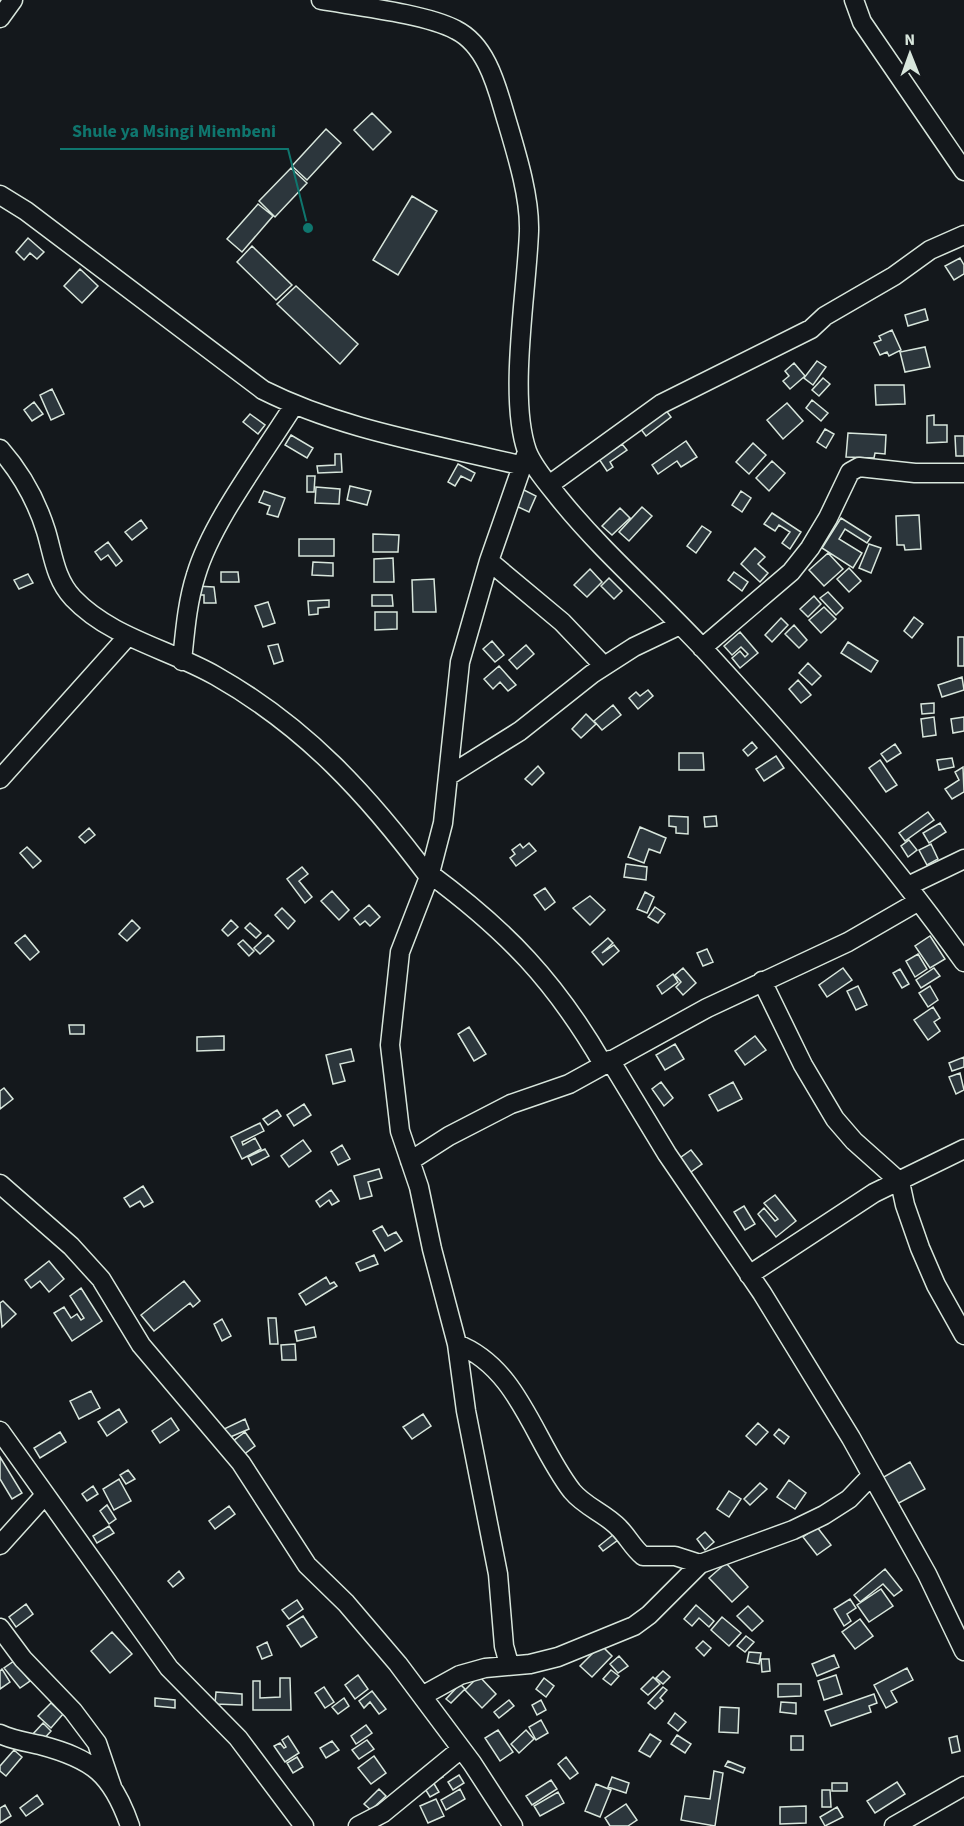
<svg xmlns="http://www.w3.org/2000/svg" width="964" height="1826" font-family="'Source Sans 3',sans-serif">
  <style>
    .building { fill: #2c363c; stroke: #d8e6dc; stroke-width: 1.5 }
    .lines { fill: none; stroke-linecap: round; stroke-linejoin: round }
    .minor-casing { stroke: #d8e6dc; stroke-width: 21 }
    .minor { stroke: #14181c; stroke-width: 18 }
    .leader { fill: none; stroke: #0f766e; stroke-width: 2 }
    .callout-dot { fill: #0f766e; stroke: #14181c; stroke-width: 2 }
    .callout-label { font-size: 18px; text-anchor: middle; font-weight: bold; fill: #0f766e; stroke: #14181c; stroke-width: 4.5; stroke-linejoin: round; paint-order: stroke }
  </style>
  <rect width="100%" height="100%" fill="#14181c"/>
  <!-- building -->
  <path class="building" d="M372 113 391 132 373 150 354 130Z
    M326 129 341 143 307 180 292 166Z
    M291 168 307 183 275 217 259 201Z
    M412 196 437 211 398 275 373 260Z
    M258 204 273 216 242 252 227 239Z
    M28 238 44 252 37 259 30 253 24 260 16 252Z
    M252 246 292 285 276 300 237 262Z
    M960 258 964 265V274L954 280 945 266Z
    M80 269 98 286 82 303 64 286Z
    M296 286 358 344 340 364 277 304Z
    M925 309 928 320 908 326 905 315Z
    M892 330 901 350 889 356 887 352 880 355 874 343 881 340 879 336Z
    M925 347 930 367 905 372 900 352Z
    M817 361 826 367 813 385 804 378Z
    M794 363 805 376 790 389 783 381 789 376 785 371Z
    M823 378 830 384 819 396 812 390Z
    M875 385H904L905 404 876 405Z
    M52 389 64 414 51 420 40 395Z
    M812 400 828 413 821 421 806 408Z
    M34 402 43 414 32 421 24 410Z
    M787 403 803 421 783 439 767 420Z
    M665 409 671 417 646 436 640 428Z
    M250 414 265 425 258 434 243 422Z
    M934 415V425H947V442L927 443V416Z
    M825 429 834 434 826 448 817 442Z
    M848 433 886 435 885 454 875 453 874 458 846 457Z
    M291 435 313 448 307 458 285 445Z
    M955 436H964V456H956Z
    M686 441 697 457 681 467 677 461 658 474 652 465Z
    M753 443 766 455 749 474 736 462Z
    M622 444 627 450 610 462 613 467 607 471 599 459Z
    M335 454H341L342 472 318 473 317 466 335 465Z
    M772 461 785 473 769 491 756 478Z
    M458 464 475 473 471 481 461 476 455 486 448 482Z
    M307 476H315L314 492H307Z
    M350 486 371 491 367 505 347 500Z
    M316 487 340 489 339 504 315 503Z
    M522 489 536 496 529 512 514 505Z
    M264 491 285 498 278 517 267 514 270 506 259 502Z
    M741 491 751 498 742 512 732 505Z
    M642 507 652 516 629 541 619 532Z
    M620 508 630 518 612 535 602 526Z
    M772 513 801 532 790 549 782 543 790 532 779 525 775 531 764 524Z
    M919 515 921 549 905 550 904 545H897L896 516Z
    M841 518 871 537 867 543 845 529 839 539 862 553 853 568 822 548Z
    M141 520 147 528 132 540 125 532Z
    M702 526 711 532 696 553 687 546Z
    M373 534 399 535 398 552H373Z
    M299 539H334V556H299Z
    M108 542 122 561 116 566 108 555 101 560 95 552Z
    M869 544 881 548 871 573 859 568Z
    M755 548 765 557 758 564 768 573 760 582 741 564Z
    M828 553 843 569 824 586 809 570Z
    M393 558 394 582H374V559Z
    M313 562 333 563V576L312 575Z
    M849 568 861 581 849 592 837 579Z
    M590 569 602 582 587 597 574 585Z
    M221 572H238L239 582H221Z
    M734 572 748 582 742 591 728 580Z
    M28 574 33 583 19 589 14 580Z
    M609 578 622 591 614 599 601 586Z
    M434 579 436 612H413L412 580Z
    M196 586 214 587 216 603H204V595H196Z
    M828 592 843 608 836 615 820 598Z
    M372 595H392L393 606H372Z
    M814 596 821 604 808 617 800 609Z
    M329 600V607L318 608V614L309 615 308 601Z
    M268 602 275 623 263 627 255 606Z
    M824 607 836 619 821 633 809 620Z
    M375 612H397V629L375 630Z
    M914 617 923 624 912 638 904 631Z
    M781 618 788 625 772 642 765 635Z
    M794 625 807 640 799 648 785 634Z
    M740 632 758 653 740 668 732 658 740 651 745 657 748 654 741 647 732 655 724 646Z
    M958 637H964V666H958Z
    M492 641 504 655 495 662 483 649Z
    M848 642 878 661 871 672 841 653Z
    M278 644 283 661 274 664 268 646Z
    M526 645 534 654 517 669 509 660Z
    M808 663 821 676 812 685 799 673Z
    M499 666 516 685 508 691 500 682 493 689 484 679Z
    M962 677 964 690 942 697 938 685Z
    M798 680 811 695 801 703 789 689Z
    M648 690 653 696 638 709 629 698 636 692 640 696Z
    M934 703V713L922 714 921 704Z
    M613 705 621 715 602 730 594 721Z
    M586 714 596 724 581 738 572 729Z
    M934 717 936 735 923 737 921 719Z
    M964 717V731L953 733 951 719Z
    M752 742 757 748 748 756 743 750Z
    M895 744 901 753 887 762 881 754Z
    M679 753H703L704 770H679Z
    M776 756 784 768 764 781 756 769Z
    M952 758 954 767 939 770 937 760Z
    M880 760 897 785 886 792 869 768Z
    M538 766 544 773 532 785 525 779Z
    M963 767 964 792 952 799 945 789 959 780 955 772Z
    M928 812 934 820 905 841 899 833Z
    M669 816 688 817V834L676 833V827L669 826Z
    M716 816 717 826 705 827 704 817Z
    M940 823 946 832 929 843 923 833Z
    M640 827 666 838 660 853 649 849 644 863 628 857Z
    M89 828 95 835 85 843 79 837Z
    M909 840 917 850 908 857 901 846Z
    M529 843 536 851 516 866 510 858 515 854 512 850 520 844 523 848Z
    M931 844 938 859 927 865 919 850Z
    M27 847 41 861 33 868 20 853Z
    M626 864 647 867 646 880 624 877Z
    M302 867 308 874 299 881 312 897 305 903 287 879Z
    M545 888 555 902 545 910 534 895Z
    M332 891 349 910 339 920 321 901Z
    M645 892 654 897 647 913 637 909Z
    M590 896 605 910 590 925 573 908Z
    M369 905 380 917 370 926 365 921 360 925 354 918Z
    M655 907 665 914 658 923 648 917Z
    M282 908 295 921 288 929 275 915Z
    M132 920 140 928 127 941 119 934Z
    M231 920 238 927 228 936 222 930Z
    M250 923 261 933 256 938 245 928Z
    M25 935 39 952 30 960 15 943Z
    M268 935 274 941 260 954 254 948Z
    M930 936 945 959 930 968 915 946Z
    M608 938 613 943 602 953 614 945 619 951 603 965 592 952Z
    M243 940 254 951 249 956 238 944Z
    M707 949 713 962 703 966 697 953Z
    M918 954 927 969 915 977 906 961Z
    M683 968 696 983 683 995 676 987 681 982 675 975Z
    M843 968 852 980 827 997 819 985Z
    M934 968 940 976 921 988 916 980Z
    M900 969 909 984 902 988 893 973Z
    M673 974 678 982 662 994 657 986Z
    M858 986 867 1005 856 1010 847 991Z
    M930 986 938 1000 928 1007 919 993Z
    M933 1007 940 1018 934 1022 940 1031 928 1040 914 1020Z
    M69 1025H84V1034H70Z
    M469 1027 486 1054 474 1061 458 1034Z
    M224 1036V1050L197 1051V1037Z
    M755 1036 766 1050 745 1065 735 1051Z
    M675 1044 684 1059 665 1070 656 1055Z
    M351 1049 354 1061 340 1064 345 1081 333 1084 326 1055Z
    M964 1057V1067L952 1071 949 1063Z
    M960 1073 964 1090 956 1094 949 1077Z
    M661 1082 673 1098 664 1106 652 1089Z
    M733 1082 742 1099 718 1111 709 1095Z
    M4 1088 13 1099 0 1109V1091Z
    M304 1104 311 1115 294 1126 287 1115Z
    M277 1110 281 1116 268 1125 263 1119Z
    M260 1123 264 1131 242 1142 243 1145 255 1138 261 1149 242 1159 231 1137Z
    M303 1140 311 1151 289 1167 281 1156Z
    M342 1145 350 1159 338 1165 331 1152Z
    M265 1149 269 1156 252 1165 248 1157Z
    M691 1150 702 1164 688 1174 677 1160Z
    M379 1169 382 1178 368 1182 372 1196 360 1199 354 1176Z
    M143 1186 153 1202 144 1207 140 1201 130 1207 124 1198Z
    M331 1190 339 1201 332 1205 329 1200 320 1207 316 1201Z
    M775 1195 796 1221 776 1237 758 1214 764 1208 775 1221 778 1219 764 1203Z
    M744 1206 755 1224 745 1230 734 1212Z
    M382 1226 388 1236 396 1232 402 1241 385 1251 373 1231Z
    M374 1255 378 1264 360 1271 356 1263Z
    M49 1261 64 1279 49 1292 40 1281 31 1288 25 1280Z
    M326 1277 330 1284 334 1282 337 1286 306 1305 299 1294Z
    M184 1281 200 1301 193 1307 190 1303 154 1331 141 1315Z
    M81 1288 102 1321 72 1341 54 1313 64 1307 71 1318 77 1314 81 1320 84 1318 70 1296Z
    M3 1301 16 1314 2 1327 0 1303Z
    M268 1318H276L278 1344H270Z
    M222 1319 231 1336 222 1341 214 1324Z
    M314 1327 316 1337 297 1341 295 1331Z
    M295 1344 296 1360H282L281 1345Z
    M91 1391 100 1408 79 1419 70 1401Z
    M119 1409 127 1422 107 1436 98 1422Z
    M423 1414 431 1426 412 1439 403 1427Z
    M171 1418 179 1430 160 1443 152 1431Z
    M245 1419 249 1429 228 1438 224 1429Z
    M758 1423 768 1432 756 1445 746 1436Z
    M779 1429 789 1437 784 1444 774 1435Z
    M60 1432 66 1442 40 1458 34 1448Z
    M245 1432 255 1446 243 1455 233 1441Z
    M0 1457 22 1493 12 1499 0 1479Z
    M910 1462 925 1489 897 1504 882 1478Z
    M128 1470 135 1479 126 1484 120 1475Z
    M119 1479 131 1501 114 1510 103 1489Z
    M789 1480 806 1493 795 1509 777 1497Z
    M760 1483 767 1489 750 1505 744 1499Z
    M93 1486 98 1494 87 1501 82 1494Z
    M729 1491 741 1499 729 1517 717 1509Z
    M107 1505 116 1519 109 1524 100 1511Z
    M229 1506 235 1514 215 1529 209 1521Z
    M109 1526 114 1533 97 1543 93 1536Z
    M817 1527 831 1545 817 1555 803 1537Z
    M705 1532 714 1542 705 1550 697 1539Z
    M614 1534 618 1540 603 1551 599 1546Z
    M726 1563 748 1587 732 1602 709 1578Z
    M885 1569 902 1590 894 1596 883 1584 860 1602 854 1595Z
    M179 1571 184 1578 173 1587 168 1581Z
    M881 1589 893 1606 869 1622 857 1605Z
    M850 1599 856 1608 847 1614 851 1621 844 1626 834 1609Z
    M297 1600 303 1609 289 1619 282 1610Z
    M26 1604 33 1614 16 1627 9 1617Z
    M696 1605 714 1621 709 1627 699 1618 692 1626 684 1619Z
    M748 1606 763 1621 752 1631 737 1616Z
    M303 1616 317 1637 301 1647 287 1626Z
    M722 1617 741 1633 729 1646 711 1630Z
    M860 1619 873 1636 855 1649 842 1632Z
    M112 1632 132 1654 110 1673 91 1651Z
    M746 1636 754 1642 745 1652 737 1646Z
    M703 1641 711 1648 704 1656 696 1648Z
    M267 1642 272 1655 262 1659 257 1647Z
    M601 1645 612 1656 592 1677 580 1666Z
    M749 1652 761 1653 759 1664 747 1662Z
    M834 1655 839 1667 817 1676 812 1664Z
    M619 1656 628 1666 618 1673 610 1664Z
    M761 1659H769L770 1671 762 1672Z
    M14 1661 30 1681 20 1688 4 1668Z
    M907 1668 913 1680 891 1691 897 1702 886 1708 874 1685Z
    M2 1669 10 1682 0 1689V1671Z
    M611 1670 619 1676 611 1685 603 1679Z
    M663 1671 670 1677 663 1684 656 1678Z
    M358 1675 368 1689 355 1699 345 1685Z
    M836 1675 842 1694 824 1700 818 1681Z
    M479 1676 496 1694 482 1708 465 1690Z
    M653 1677 660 1684 648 1695 641 1689Z
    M280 1678H290L291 1710H253V1681H260V1698L280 1697Z
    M544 1678 554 1686 546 1697 536 1689Z
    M460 1684 465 1689 451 1703 446 1699Z
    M778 1684H801V1696L778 1697Z
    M324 1687 334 1702 325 1708 315 1693Z
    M663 1687 667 1690 660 1698 663 1701 655 1709 648 1703Z
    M372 1691 386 1709 379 1714 370 1702 364 1708 359 1701Z
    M216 1692 242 1694V1705L215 1704Z
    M874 1694 877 1703 869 1706 871 1712 831 1726 825 1711Z
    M155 1698 175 1700V1708L155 1706Z
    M344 1698 349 1706 338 1714 332 1707Z
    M509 1700 514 1706 499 1718 494 1712Z
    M541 1700 546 1710 537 1715 532 1705Z
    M781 1702 796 1703V1714L780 1712Z
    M51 1703 63 1714 51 1728 38 1716Z
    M720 1707 739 1708 738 1733 719 1732Z
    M675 1713 686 1722 678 1731 668 1723Z
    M541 1720 548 1733 536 1740 529 1727Z
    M43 1723 51 1731 41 1742 32 1735Z
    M366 1725 372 1733 356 1744 351 1736Z
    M498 1730 513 1752 500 1761 485 1738Z
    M526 1730 534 1739 519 1753 511 1744Z
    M650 1734 661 1741 650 1757 639 1751Z
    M677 1735 691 1744 685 1753 671 1744Z
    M288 1736 299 1753 285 1762 274 1746 280 1743 284 1748 286 1747 282 1740Z
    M791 1736H803V1750H791Z
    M957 1736 960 1751 952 1753 949 1738Z
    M367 1740 374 1749 359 1759 352 1750Z
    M332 1741 339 1750 326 1758 320 1748Z
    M14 1750 22 1757 6 1776 0 1771V1766Z
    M374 1756 386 1773 371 1784 358 1768Z
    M297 1757 303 1767 293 1773 287 1763Z
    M566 1757 578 1773 570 1779 558 1764Z
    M728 1761 745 1768 743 1773 725 1766Z
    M714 1771 723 1773 715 1826 681 1820 685 1796 710 1799Z
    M440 1772 443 1777 433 1782 439 1792 430 1797 421 1782Z
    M459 1775 464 1783 453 1790 448 1782Z
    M612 1777 629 1783 626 1793 608 1787Z
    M551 1780 557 1789 532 1805 526 1796Z
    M897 1782 905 1794 875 1813 867 1801Z
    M832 1783H847V1791H832Z
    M596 1784 611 1790 600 1817 585 1811Z
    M379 1789 386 1796 371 1810 364 1804Z
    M460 1789 465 1799 446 1810 441 1800Z
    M822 1790H830L831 1807H822Z
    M558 1792 564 1803 540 1816 534 1806Z
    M37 1795 43 1804 26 1816 20 1808Z
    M436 1799 444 1816 428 1823 420 1806Z
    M626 1804 637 1820 628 1826H610L605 1818Z
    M5 1805 11 1816 0 1823V1808Z
    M806 1806V1823L780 1824V1807Z
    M837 1807 843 1817 825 1826 820 1817Z"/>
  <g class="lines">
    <!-- minor casing -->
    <g class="minor-casing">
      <path id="minor" d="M321 0C356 6 427 14 456 30 484 44 495 80 503 108 514 146 530 193 529 231 527 291 508 397 527 451 533 467 548 484 559 498 605 555 661 602 711 657 800 754 887 854 964 962
        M854 0 862 22 964 171
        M0 18 13 0
        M0 195 26 211 263 390C345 431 435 444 523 466
        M0 449C22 474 36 499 46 531 53 554 55 579 73 598 111 638 169 649 216 676 306 727 368 795 429 877
        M549 485 661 404 811 329 825 316 894 276 930 250 964 235
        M489 561 562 622 604 666
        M702 648 791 572 810 548 828 518 850 472 859 467 915 473H964
        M182 661C185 632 187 603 196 575 212 521 263 455 294 405
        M448 776 520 731 592 674 634 647 680 625
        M0 779 128 636
        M430 874C507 931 555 981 603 1064
        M908 886 964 859
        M762 981 803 1065 835 1119 854 1141 900 1182 905 1205 920 1248 936 1285 964 1335
        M610 1060 667 1154 762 1293 851 1438 927 1574 964 1651
        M410 1161 449 1136 511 1104 569 1084 707 1008 848 942 919 901
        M0 1184 71 1246 101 1279 141 1345 241 1463 307 1565 346 1603 398 1664 472 1763 513 1826
        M749 1275 874 1193 964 1149
        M457 1344C519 1368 534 1442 572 1491 585 1507 605 1513 619 1528 628 1537 633 1548 643 1556H675L700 1564
        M0 1431 169 1668 238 1738 304 1826
        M0 1545 45 1495
        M0 1628 23 1659 73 1711 97 1743 112 1787
        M509 1664 504 1646 498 1574 466 1411 457 1344 432 1249 419 1187 400 1131 390 1045 400 952 429 877 443 823 460 662 489 561 527 452
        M422 1696 460 1675 485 1668 530 1664 558 1657 634 1626 649 1615 700 1564 793 1530 824 1515 849 1499 872 1475
        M0 1734C12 1740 27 1742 40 1745 93 1759 112 1774 130 1826
        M358 1826 383 1813 461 1749
        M894 1826 964 1786"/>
    </g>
    <!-- minor -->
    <use href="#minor" class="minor"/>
  </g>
  <!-- callouts -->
  <path class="leader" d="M308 228L288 149H60"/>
  <circle class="callout-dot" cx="308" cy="228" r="6"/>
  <g class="callout-label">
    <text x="174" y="137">Shule ya Msingi Miembeni</text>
  </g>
  <!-- north arrow -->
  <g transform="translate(910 54) rotate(359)" stroke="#14181c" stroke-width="4.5" paint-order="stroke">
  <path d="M0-4.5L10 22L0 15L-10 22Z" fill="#d8e6dc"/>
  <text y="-9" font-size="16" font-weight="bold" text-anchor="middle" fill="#d8e6dc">N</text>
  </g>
</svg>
